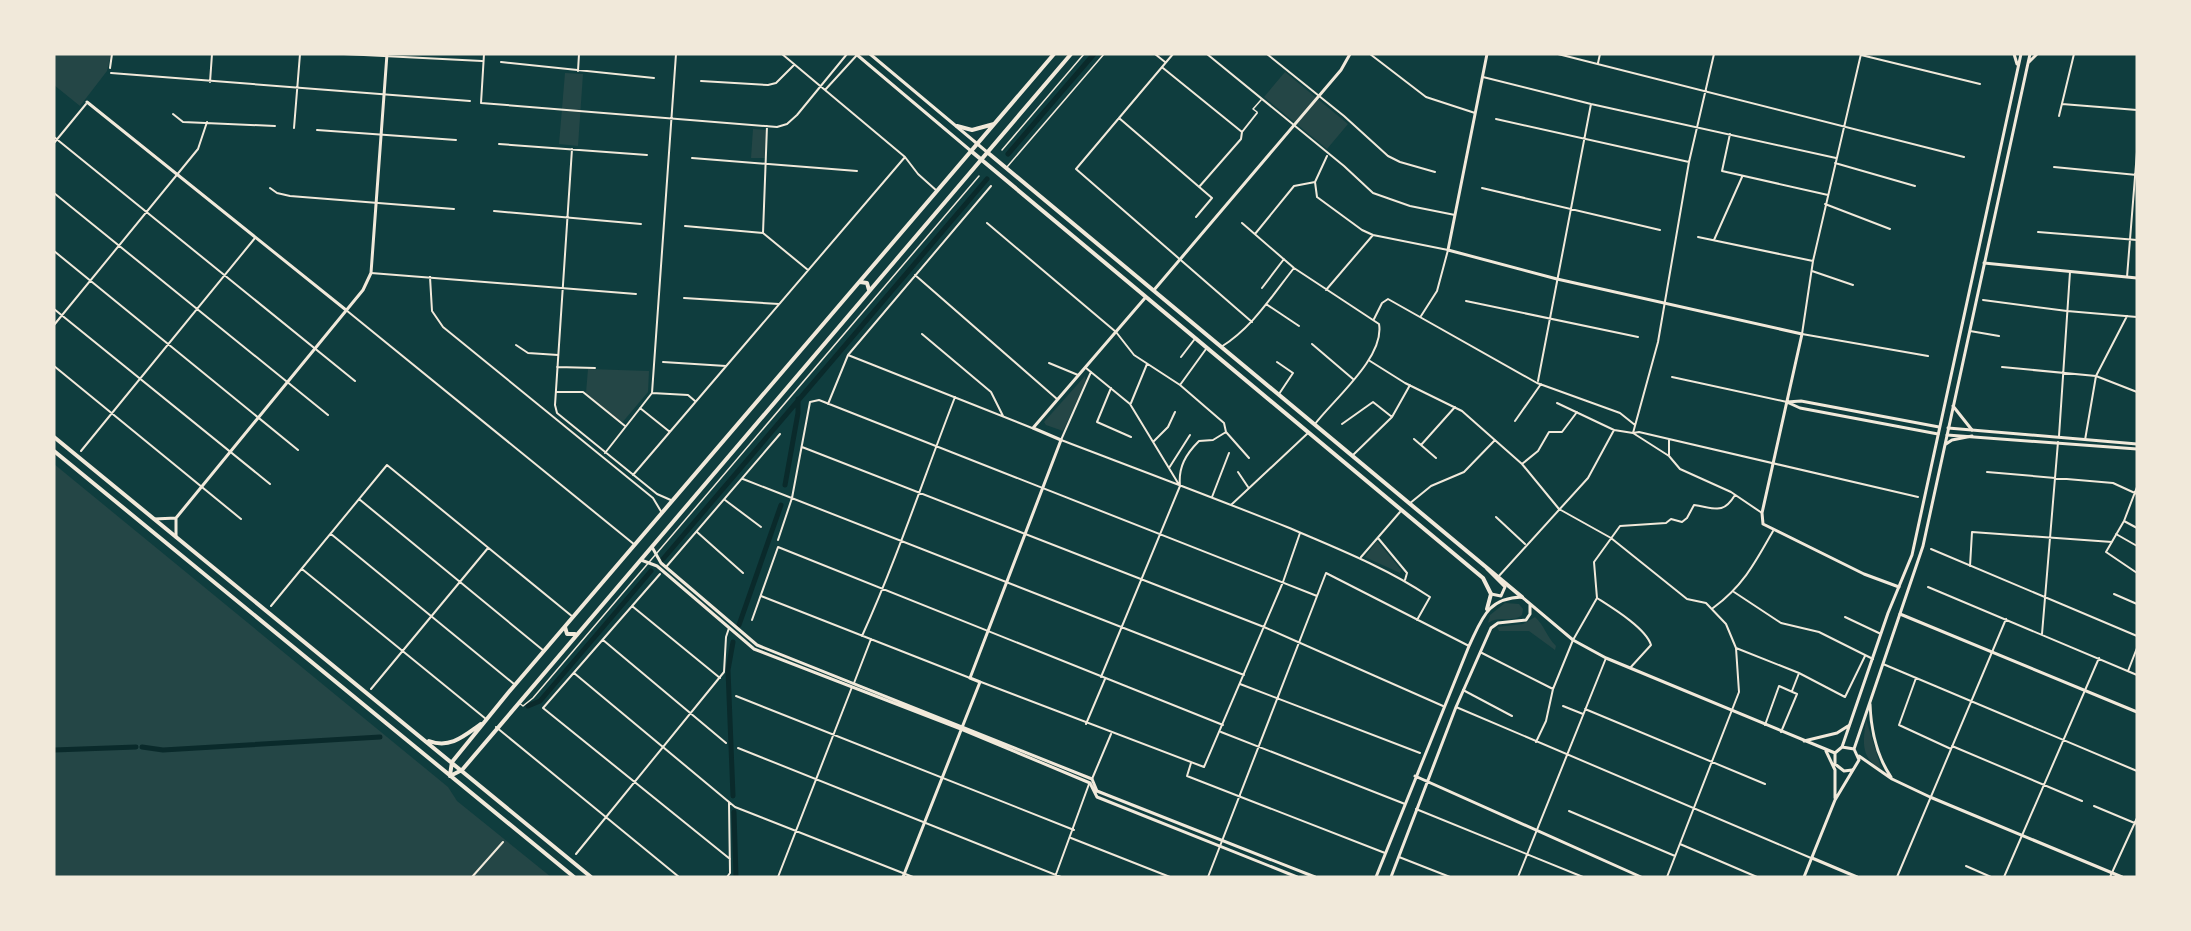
<svg xmlns="http://www.w3.org/2000/svg" width="2191" height="931" font-family="'Archivo Narrow',sans-serif">
  <style>
    .green { fill: #244646 }
    .lines { fill: none; stroke-linecap: round; stroke-linejoin: round }
    .canal { stroke: #0a2a2b; stroke-width: 5 }
    .pedestrian { stroke: #f1e9da; stroke-width: 1.5 }
    .minor { stroke: #f1e9da; stroke-width: 2 }
    .tertiary { stroke: #f1e9da; stroke-width: 3 }
    .secondary { stroke: #f1e9da; stroke-width: 3 }
    .primary { stroke: #f1e9da; stroke-width: 4 }
  </style>
  <rect width="100%" height="100%" fill="#0f3d3e"/>
  <!-- green -->
  <path class="green" d="M54 54H111L107 71 80 106 54 85Z
    M1285 72 1348 124 1327 149 1264 97Z
    M565 73 583 74 578 146 559 144Z
    M753 129 767 130 765 158H751Z
    M588 369 649 371 648 392 621 424 586 393Z
    M1085 376 1086 381 1063 431 1046 425 1044 422Z
    M54 464 448 787 457 801 551 877H54Z
    M1377 541 1401 570 1400 573 1365 557Z
    M1505 603 1519 604 1523 609 1522 615C1513 623 1499 615 1488 623L1490 615Z
    M1535 617C1545 626 1546 636 1556 646L1555 650 1529 631H1499L1497 627 1523 624Z
    M1866 719 1882 771C1860 756 1863 744 1866 719Z"/>
  <g class="lines">
    <!-- canal -->
    <path class="canal" d="M1008 154 1094 54
      M785 485 798 413V399
      M663 559 987 179
      M739 625 781 505
      M528 706 540 701 651 571
      M142 747 163 750 380 737
      M54 750 136 747
      M733 796 728 670 733 642
      M734 812 736 877"/>
    <!-- pedestrian -->
    <path class="pedestrian" d="M1257 112 1253 109 1261 100
      M1002 150 1084 54
      M1007 167 1104 54
      M519 703 523 706 533 698 979 176"/>
    <!-- minor -->
    <path class="minor" d="M344 54 482 61
      M484 54 481 103 777 127 787 124 797 115 847 54
      M782 54 905 157 918 174 937 191
      M1155 54 1165 62
      M1173 54 1076 169 1252 322
      M1207 54 1344 166 1373 193 1410 206 1455 215
      M1267 54 1344 116 1388 156 1400 162 1435 172
      M1370 54 1426 97 1475 113
      M1558 54 1964 157
      M1714 54 1689 162 1658 342 1633 433 1639 432 1918 497
      M1861 54 1813 261 1802 334 1928 356
      M1861 55 1980 84
      M501 62 654 78
      M1598 63 1600 54
      M110 68 112 54
      M1163 68 1242 132
      M578 71 579 54
      M111 73 470 101
      M1483 77 1591 104 1836 158
      M701 81 768 85 776 83 794 65
      M210 82 212 54
      M825 90 857 55
      M2062 104 2137 110
      M173 114 183 122 275 126
      M2059 116 2074 54
      M1119 118 1212 198 1196 217
      M1496 119 1689 162
      M294 128 300 54
      M317 130 456 140
      M1730 134 1722 171 1828 195
      M54 137 355 381
      M54 143 86 104
      M499 144 647 155
      M572 149 555 405 557 413 657 494 673 501
      M1327 156 1315 182 1317 197 1362 230 1373 235 1448 250 1437 291 1421 316
      M692 158 857 171
      M1835 163 1915 186
      M2054 167 2137 175
      M1199 187 1241 139 1242 132 1257 113
      M270 188 277 193 290 196 454 209
      M1482 188 1660 230
      M54 193 328 415
      M1825 204 1890 229
      M494 211 641 224
      M987 223 1116 332 1134 355 1180 385 1224 423 1226 432 1249 458
      M1242 223 1294 268 1379 324C1385 357 1334 399 1315 424
      M685 226 763 233
      M2038 232 2137 240
      M763 233 767 126
      M763 233 808 270
      M1255 234 1294 186 1315 182
      M1698 237 1813 261
      M1714 240 1742 177
      M54 251 298 450
      M1812 271 1853 285
      M371 273 636 294
      M915 275 1057 399
      M430 277 432 311 443 327 653 498 662 513
      M2127 277 2137 152
      M1262 288 1284 259
      M1326 290 1373 235
      M684 298 779 304
      M1983 300 2067 311 2137 317
      M1466 301 1638 337
      M1266 304 1299 326
      M54 309 270 484
      M346 310 635 545
      M1374 319 1382 303 1388 299 1537 383 1620 413 1635 425
      M54 325 198 149 207 122
      M1970 331 1999 336
      M922 334 991 392 1003 416
      M1312 344 1353 379
      M516 345 528 353 558 355
      M1221 347C1252 328 1271 297 1294 268
      M848 355 1032 428
      M1181 357 1194 340
      M1370 361 1405 383 1462 411 1522 464 1559 509 1611 538 1687 599 1706 603 1726 624 1736 648 1739 692 1667 877
      M663 362 726 366
      M1277 362 1293 373 1279 394
      M1049 363 1078 375
      M54 366 241 519
      M557 367 595 368
      M2002 367 2096 376 2137 392
      M1086 368 1130 404 1178 483
      M1091 372 1061 440C1137 469 1212 497 1287 527 1336 548 1385 567 1430 597L1417 620
      M1672 377 1787 402
      M1538 381 1591 104
      M1180 385 1206 349
      M1111 388 1097 422 1131 437
      M556 392H583L625 426
      M652 393 688 395 695 401
      M1131 403 1147 364
      M1557 403 1614 430 1633 433 1669 456 1680 469 1731 492 1762 513
      M828 404 848 355 991 186
      M640 408 670 432
      M1515 421 1541 384
      M1342 424 1373 402 1392 417
      M2059 436 2070 272
      M1414 439 1436 458
      M1669 440V455
      M2085 440 2096 376 2127 316
      M1154 441 1168 427 1175 412
      M1421 445 1455 407
      M802 447 1264 627 1443 706
      M81 451 255 238
      M605 453 652 393 676 54
      M1352 456 1392 417 1410 385
      M1522 464 1538 451 1549 432H1562L1577 412
      M1169 468 1190 435
      M1238 472 1248 487
      M1987 472 2113 483 2137 494
      M633 475 905 157
      M743 479 1244 675
      M2137 487 2124 521 2106 552 2137 573
      M1212 497 1229 453
      M359 499 544 651
      M725 500 761 527
      M1409 504 1431 486 1464 472 1495 440
      M1231 505 1308 433
      M1496 517 1525 544
      M2124 521 2137 528
      M697 532 743 573
      M331 534 514 684
      M2116 534 2137 546
      M1378 538 1407 573 1405 580
      M778 540 792 498 810 402 819 400 1317 596
      M1931 549 2137 636
      M1361 557 1400 512
      M1970 566 1972 532 2112 542
      M666 567 780 434
      M302 569 486 719
      M660 574 543 708 730 859
      M1498 577 1588 478 1614 430
      M1928 587 2137 675
      M1734 592 1781 623 1819 632 1873 659
      M2114 594 2137 604
      M761 596 970 678
      M1597 598C1611 607 1646 628 1651 645L1630 668
      M271 606 387 465 573 617
      M632 606 720 678
      M1713 608C1743 586 1755 563 1773 531
      M1845 617 1881 634
      M752 620 778 547 1223 725
      M2042 634 2058 442
      M862 636C897 559 924 477 955 397
      M603 640 726 743
      M1736 648 1799 673 1845 697 1865 656
      M1480 652 1553 689
      M1883 664 2137 771
      M2128 671 2137 648
      M574 673 735 807 913 877
      M1101 677 1180 486C1178 467 1186 454 1199 441L1213 440 1226 432
      M1916 678 1899 725 1951 749
      M981 682 1204 767 1283 582 1300 533
      M854 683 871 639
      M1240 684 1420 753
      M371 689 488 548
      M1463 690 1512 716
      M1792 691 1799 673
      M736 696 1074 830
      M1563 706 1583 714
      M1456 707 1811 858
      M1585 709 1765 784
      M1086 724 1105 679
      M1765 725 1779 686 1797 694 1781 732
      M496 727 679 877
      M1221 732 1405 804
      M1536 742 1546 721 1553 689 1573 640 1597 598 1594 562 1620 526 1666 523 1671 519 1682 522 1687 518 1694 505C1715 508 1723 515 1735 495
      M1952 746 2082 801
      M738 748 1061 877
      M1191 763 1187 776 1385 853
      M1092 779 1111 734
      M2094 806 2137 824
      M1416 809 1583 877
      M1569 811 1675 856
      M1071 838 1170 877
      M1680 844 1757 877
      M576 854 724 672 726 637 729 628
      M1399 857 1450 877
      M1966 866 1991 877
      M472 877 503 842
      M727 877 730 873 729 802
      M778 877 852 687
      M1055 877 1089 784
      M1208 877 1326 573 1469 646
      M1518 877 1606 658
      M1897 877 2006 619
      M2004 877 2099 658
      M2110 877 2137 818"/>
    <!-- tertiary -->
    <path class="tertiary" d="M1487 54 1448 250 1557 279 1802 334 1762 513 1763 524 1864 574 1899 587
      M87 102 346 310
      M1984 263 2137 278
      M1154 290 1341 70 1350 54
      M1787 402 1801 401 1939 427
      M1789 403 1800 408 1938 434
      M1948 428 2137 444
      M1947 435 2137 449
      M176 518 363 290 371 273 387 54
      M176 518V537
      M154 519 176 518
      M652 547 661 563 757 645 1092 779
      M641 560 657 566 754 649 961 729 1090 783
      M1900 614 2137 712
      M1092 779 1097 791 1315 877
      M1090 783 1097 797 1297 877
      M1812 858 1857 877
      M903 877 980 682 970 678 1061 440 1033 428 1145 298"/>
    <!-- secondary -->
    <path class="secondary" d="M856 54 971 151
      M870 54 987 152
      M2014 54 2017 64
      M2029 62 2037 54
      M1953 406 1972 430
      M1946 444 1952 440 1972 436
      M1487 569 1505 587 1501 596 1491 594
      M1870 704C1871 731 1876 755 1891 777
      M1804 741 1837 733 1848 726
      M1842 747 1888 613 1912 555 2021 54
      M1854 749 1923 546 2030 54
      M1826 751 1835 770V798
      M1859 756 1892 779 1930 797 2122 877
      M1415 776 1641 877
      M1376 877 1469 646C1482 619 1487 598 1522 597L1573 640 1606 658 1835 753
      M1391 877 1456 707 1491 628 1498 623 1526 620 1530 614V605
      M1804 877 1835 800 1859 760 1854 749 1842 747 1835 753V764L1844 771 1852 770"/>
    <!-- primary -->
    <path class="primary" d="M957 126 972 130 994 124
      M971 151 1483 578 1491 594 1487 609
      M987 152 1522 597
      M860 282 867 283 869 290
      M54 437 591 877
      M54 451 574 877
      M565 627 567 634H575
      M429 741C450 749 464 736 481 724
      M450 775 452 762 508 693 1054 54
      M450 776 462 770 1071 54"/>
  </g>
  <!-- border -->
  <rect width="2191" height="931" fill="none" stroke="#f1e9da" stroke-width="111"/>
</svg>
